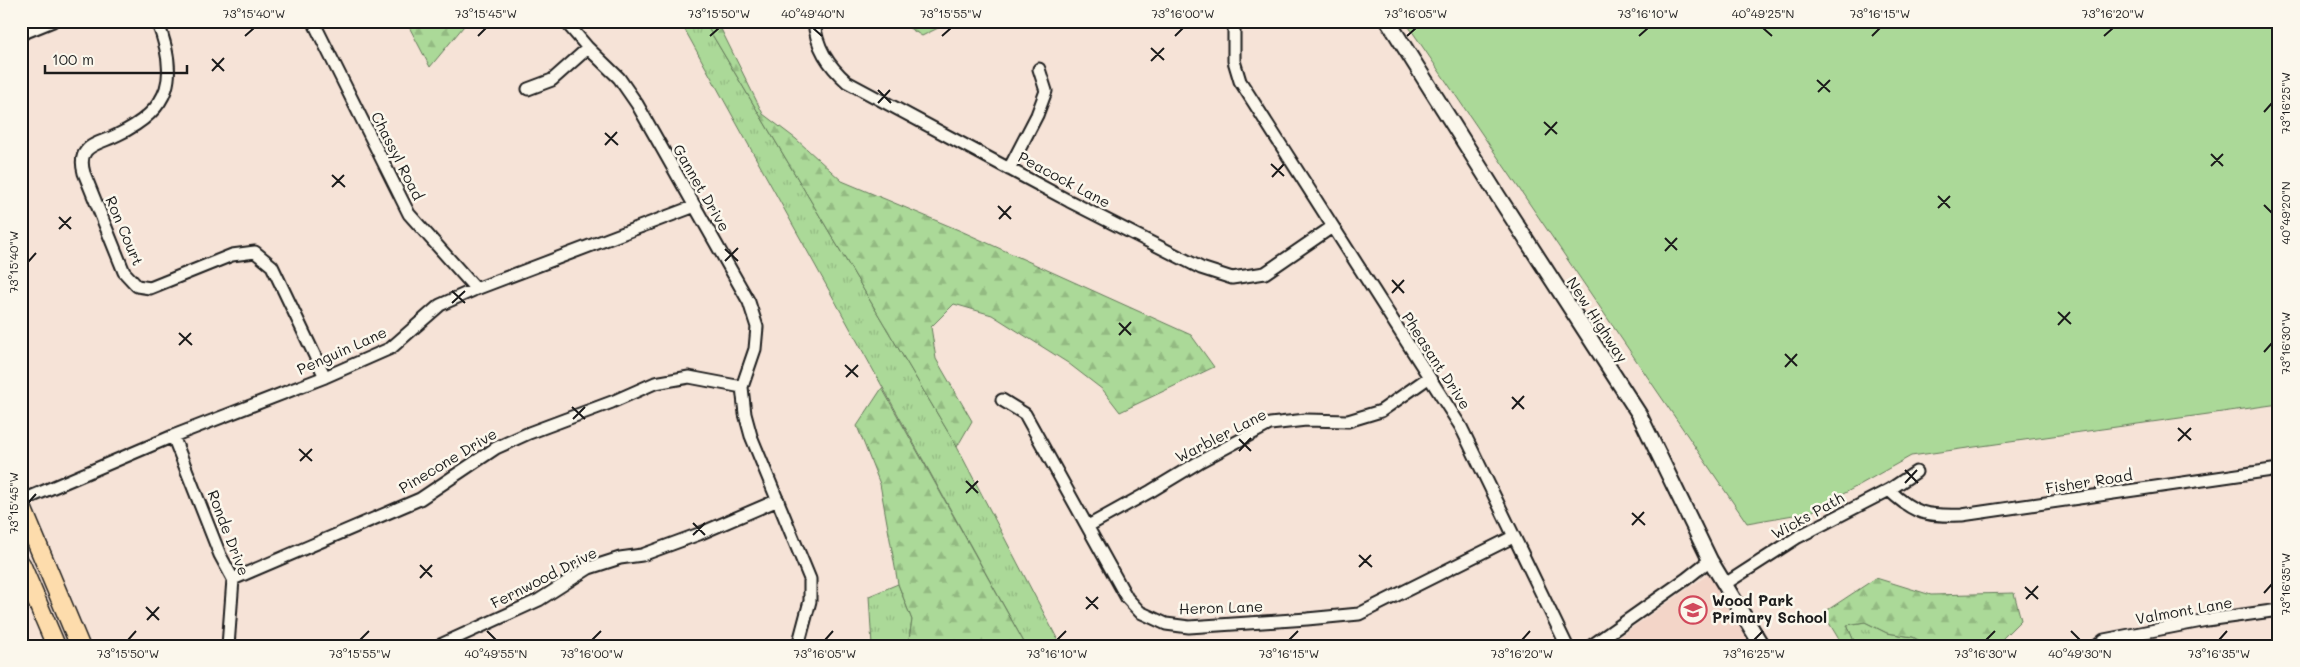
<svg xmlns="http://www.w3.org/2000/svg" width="2300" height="667" font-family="Mali,sans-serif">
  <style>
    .built { fill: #f3d5c8 }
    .grass { fill: url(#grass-tufts); stroke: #647a5a }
    .forest { fill: url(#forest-firs); stroke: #647a5a }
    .green { fill: #abd998; stroke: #647a5a }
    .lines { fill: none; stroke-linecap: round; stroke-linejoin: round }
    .minor-casing { stroke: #1c1c1c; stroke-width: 15 }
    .tertiary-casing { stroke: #1c1c1c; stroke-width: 18 }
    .primary-casing { stroke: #1c1c1c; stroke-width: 21 }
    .minor { stroke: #fbf7ec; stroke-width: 11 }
    .tertiary { stroke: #fbf7ec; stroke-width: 14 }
    .primary { stroke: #fddcac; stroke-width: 18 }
    .ticks { fill: none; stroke: #1c1c1c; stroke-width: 2 }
    .labels { text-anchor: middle; stroke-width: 5; stroke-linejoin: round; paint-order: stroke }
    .street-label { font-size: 15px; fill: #1c1c1c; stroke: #fbf7ec }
    .poi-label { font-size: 15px; font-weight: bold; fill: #1c1c1c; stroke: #fbf7ec; text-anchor: start }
    .neatline { fill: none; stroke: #1c1c1c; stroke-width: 2 }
    .ticks-label { font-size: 12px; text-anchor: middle; fill: #1c1c1c }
  </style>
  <defs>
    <pattern id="grass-tufts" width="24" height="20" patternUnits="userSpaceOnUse" patternTransform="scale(1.25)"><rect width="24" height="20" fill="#abd998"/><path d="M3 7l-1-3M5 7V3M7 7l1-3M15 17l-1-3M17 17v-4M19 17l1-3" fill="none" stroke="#93ba82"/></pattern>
    <pattern id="forest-firs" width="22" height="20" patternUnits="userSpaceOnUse" patternTransform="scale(1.25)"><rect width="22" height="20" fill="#abd998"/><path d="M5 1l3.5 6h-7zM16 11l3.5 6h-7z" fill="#93ba82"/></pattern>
  </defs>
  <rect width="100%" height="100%" fill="#f6e3d7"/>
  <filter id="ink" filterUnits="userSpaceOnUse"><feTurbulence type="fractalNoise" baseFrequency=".02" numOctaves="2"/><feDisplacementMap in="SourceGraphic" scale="10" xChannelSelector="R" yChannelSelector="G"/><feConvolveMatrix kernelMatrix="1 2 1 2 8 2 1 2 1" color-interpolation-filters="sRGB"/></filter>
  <g filter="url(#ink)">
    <!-- built -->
    <path class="built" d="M1709 574 1751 646H1606Z"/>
    <!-- grass -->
    <path class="grass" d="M680 21H704L957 447 1061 646H1026Z
      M898 584 912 620 908 646H872L869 596Z
      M1865 622 1887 633 1913 637 1929 646H1856L1847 625Z"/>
    <!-- forest -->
    <path class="forest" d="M406 21H468L430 67Z
      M704 21H717L763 114 796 139 842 181 961 231 1191 335 1214 367 1120 412 1103 390 1068 363 992 315 954 304 931 327 936 359 972 421 957 447Z
      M898 21H952L922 36Z
      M882 388 1026 646H908L912 620 898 584 880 484 857 426Z
      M1876 578 1931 595 2014 593 2021 620 1995 646H1929L1913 637 1887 633 1865 622 1847 625 1856 646H1843L1823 613Z"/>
    <!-- green -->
    <path class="green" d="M1405 21H2279V404L1911 456 1811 512 1747 523Z"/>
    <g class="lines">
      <!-- minor casing -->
      <g class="minor-casing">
        <path id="minor" d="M157 21C179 76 172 109 117 135 108 140 92 143 86 151 81 157 82 166 84 173L124 272 137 286 150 288 232 255 255 252 272 266 325 377
          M313 21 409 214 476 289
          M565 21 588 48 619 78 637 104 749 302 757 327 755 349 742 387 745 414 751 436 810 579V601L798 646
          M814 21C816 47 828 65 847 82L1069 201 1201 268 1232 278 1265 273 1332 227
          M1234 21V61L1240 81 1461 427 1567 646
          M21 34 53 21
          M528 89 552 80 588 48
          M1009 169 1037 115 1046 91 1039 69
          M1002 400 1025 414 1127 598 1140 612 1166 624 1189 627 1307 619 1359 614 1513 537
          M173 436 220 555 233 579 228 646
          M1889 490C1915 515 1927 516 1962 515L2279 469
          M21 501 173 436 325 377 391 348 440 305 476 289 695 206
          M1088 526 1151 491 1199 462 1270 424 1306 420 1348 421 1381 411 1428 378
          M233 579 420 499 496 448 529 433 612 402 655 383 689 377 742 387
          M1725 584 1798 537 1889 490 1916 472
          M438 646 539 600 589 568 620 558 642 555 699 534 778 500
          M1591 646 1686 579 1710 560
          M2097 646 2104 640 2207 620 2279 610"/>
      </g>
      <!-- tertiary casing -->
      <g class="tertiary-casing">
        <path id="tertiary" d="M1388 21 1498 196 1639 414 1710 560 1762 646"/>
      </g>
      <!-- primary casing -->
      <g class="primary-casing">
        <path id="primary" d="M21 505 80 646
          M21 564 56 646"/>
      </g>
      <!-- minor -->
      <use href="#minor" class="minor"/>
      <!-- tertiary -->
      <use href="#tertiary" class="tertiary"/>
      <!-- primary -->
      <use href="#primary" class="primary"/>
    </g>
  </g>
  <!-- ticks -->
  <path class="ticks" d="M813 28 822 36M1763 28 1772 36M245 36 254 28M478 36 486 28M710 36 719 28M942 36 951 28M1175 36 1183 28M1407 36 1416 28M1639 36 1648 28M1872 36 1880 28M2104 36 2113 28M1151 48 1164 60M212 59 224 71M1151 61 1164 48M212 71 224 58M1817 80 1830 92M878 90 891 103M1818 92 1830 80M878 103 890 90M2264 112 2272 103M1544 122 1557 134M605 133 618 145M1545 135 1557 122M605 145 617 132M2211 154 2223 166M1271 164 1284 176M2211 166 2223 154M332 175 345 187M1272 177 1284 164M332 187 344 175M1938 196 1950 208M2264 205 2272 213M998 206 1011 219M1938 208 1950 196M59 217 71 229M999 219 1011 206M59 229 71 217M1665 238 1677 250M725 249 738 261M1665 251 1677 238M725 261 738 248M28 262 36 253M1392 280 1404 293M452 291 465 303M1392 293 1404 280M452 303 465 291M2058 312 2071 324M1119 323 1131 335M2058 325 2070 312M179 333 192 345M1119 335 1131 322M179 345 191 333M2264 352 2272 343M1785 354 1797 366M845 365 858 377M1785 367 1797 354M846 377 858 365M1512 397 1524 409M572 407 585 419M1512 409 1524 396M573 419 585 407M2178 428 2191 440M1239 439 1251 451M2178 441 2191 428M299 449 312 461M1239 451 1251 438M300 461 312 449M1905 470 1918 483M966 481 978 493M1905 483 1917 470M966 493 978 481M28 503 36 494M1632 513 1645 525M693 523 705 535M1632 525 1644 512M693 535 705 523M1359 555 1372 567M420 565 432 577M1359 567 1371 555M420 578 432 565M2025 587 2038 599M2264 593 2272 584M1086 597 1098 609M2026 599 2038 586M146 607 159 620M1086 609 1098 597M147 620 159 607M487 631 496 640M2071 631 2080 640M128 640 136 631M360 640 369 631M592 640 601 631M825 640 833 631M1057 640 1066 631M1289 640 1298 631M1522 640 1530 631M1754 640 1763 631M1986 640 1995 631M2219 640 2227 631"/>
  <!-- icons -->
  <defs>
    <g id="school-ring" transform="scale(1.4375)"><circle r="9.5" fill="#fbf7ec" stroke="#d1495b" stroke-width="1.5"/><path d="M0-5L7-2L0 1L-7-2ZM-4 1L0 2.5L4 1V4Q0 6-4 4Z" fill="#d1495b"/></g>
  </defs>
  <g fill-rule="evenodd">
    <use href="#school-ring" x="1693" y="610"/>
  </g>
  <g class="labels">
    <!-- street labels -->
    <g class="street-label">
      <text transform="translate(397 156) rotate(63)" y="5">Chassyl Road</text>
      <text transform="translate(1064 180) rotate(28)" y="5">Peacock Lane</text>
      <text transform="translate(701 188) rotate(60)" y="5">Gannet Drive</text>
      <text transform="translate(124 231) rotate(67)" y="5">Ron Court</text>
      <text transform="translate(1597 320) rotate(57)" y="5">New Highway</text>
      <text transform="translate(342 351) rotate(-24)" y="5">Penguin Lane</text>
      <text transform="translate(1436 361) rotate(57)" y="5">Pheasant Drive</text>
      <text transform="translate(1221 436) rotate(-27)" y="5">Warbler Lane</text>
      <text transform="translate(448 461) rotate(-31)" y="5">Pinecone Drive</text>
      <text transform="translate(2089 482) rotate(-9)" y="5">Fisher Road</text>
      <text transform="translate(1808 516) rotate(-29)" y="5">Wicks Path</text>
      <text transform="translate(228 533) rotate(69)" y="5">Ronde Drive</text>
      <text transform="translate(544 578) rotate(-27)" y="5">Fernwood Drive</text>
      <text transform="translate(1221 608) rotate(-2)" y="5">Heron Lane</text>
      <text transform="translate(2184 611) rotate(-10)" y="5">Valmont Lane</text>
    </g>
    <!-- poi labels -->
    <g class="poi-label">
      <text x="1712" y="606">Wood Park<tspan x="1712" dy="17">Primary School</tspan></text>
    </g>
  </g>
  <!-- margin -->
  <rect width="2300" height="667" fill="none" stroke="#fbf7ec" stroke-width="55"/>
  <!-- scale -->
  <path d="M45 65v8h142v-8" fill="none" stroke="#1c1c1c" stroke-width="2.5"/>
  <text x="52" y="65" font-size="15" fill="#1c1c1c" stroke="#fbf7ec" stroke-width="4" paint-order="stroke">100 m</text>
  <rect x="28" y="28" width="2244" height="612" class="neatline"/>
  <g class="ticks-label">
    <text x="254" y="18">73°15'40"W</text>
    <text x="486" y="18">73°15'45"W</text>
    <text x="719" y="18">73°15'50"W</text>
    <text x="813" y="18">40°49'40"N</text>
    <text x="951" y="18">73°15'55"W</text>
    <text x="1183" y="18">73°16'00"W</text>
    <text x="1416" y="18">73°16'05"W</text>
    <text x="1648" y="18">73°16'10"W</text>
    <text x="1763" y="18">40°49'25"N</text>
    <text x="1880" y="18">73°16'15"W</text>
    <text x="2113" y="18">73°16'20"W</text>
    <text transform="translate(2286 103) rotate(-90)" y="4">73°16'25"W</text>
    <text transform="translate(2286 213) rotate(-90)" y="4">40°49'20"N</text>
    <text transform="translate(14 262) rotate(-90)" y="4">73°15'40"W</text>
    <text transform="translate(2286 343) rotate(-90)" y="4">73°16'30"W</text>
    <text transform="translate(14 503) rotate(-90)" y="4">73°15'45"W</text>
    <text transform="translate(2286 584) rotate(-90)" y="4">73°16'35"W</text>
    <text x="128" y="658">73°15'50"W</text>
    <text x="360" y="658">73°15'55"W</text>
    <text x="496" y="658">40°49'55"N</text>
    <text x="592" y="658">73°16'00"W</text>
    <text x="825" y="658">73°16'05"W</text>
    <text x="1057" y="658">73°16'10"W</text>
    <text x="1289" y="658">73°16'15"W</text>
    <text x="1522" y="658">73°16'20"W</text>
    <text x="1754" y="658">73°16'25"W</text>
    <text x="1986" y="658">73°16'30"W</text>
    <text x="2080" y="658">40°49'30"N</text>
    <text x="2219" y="658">73°16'35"W</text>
  </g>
</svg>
